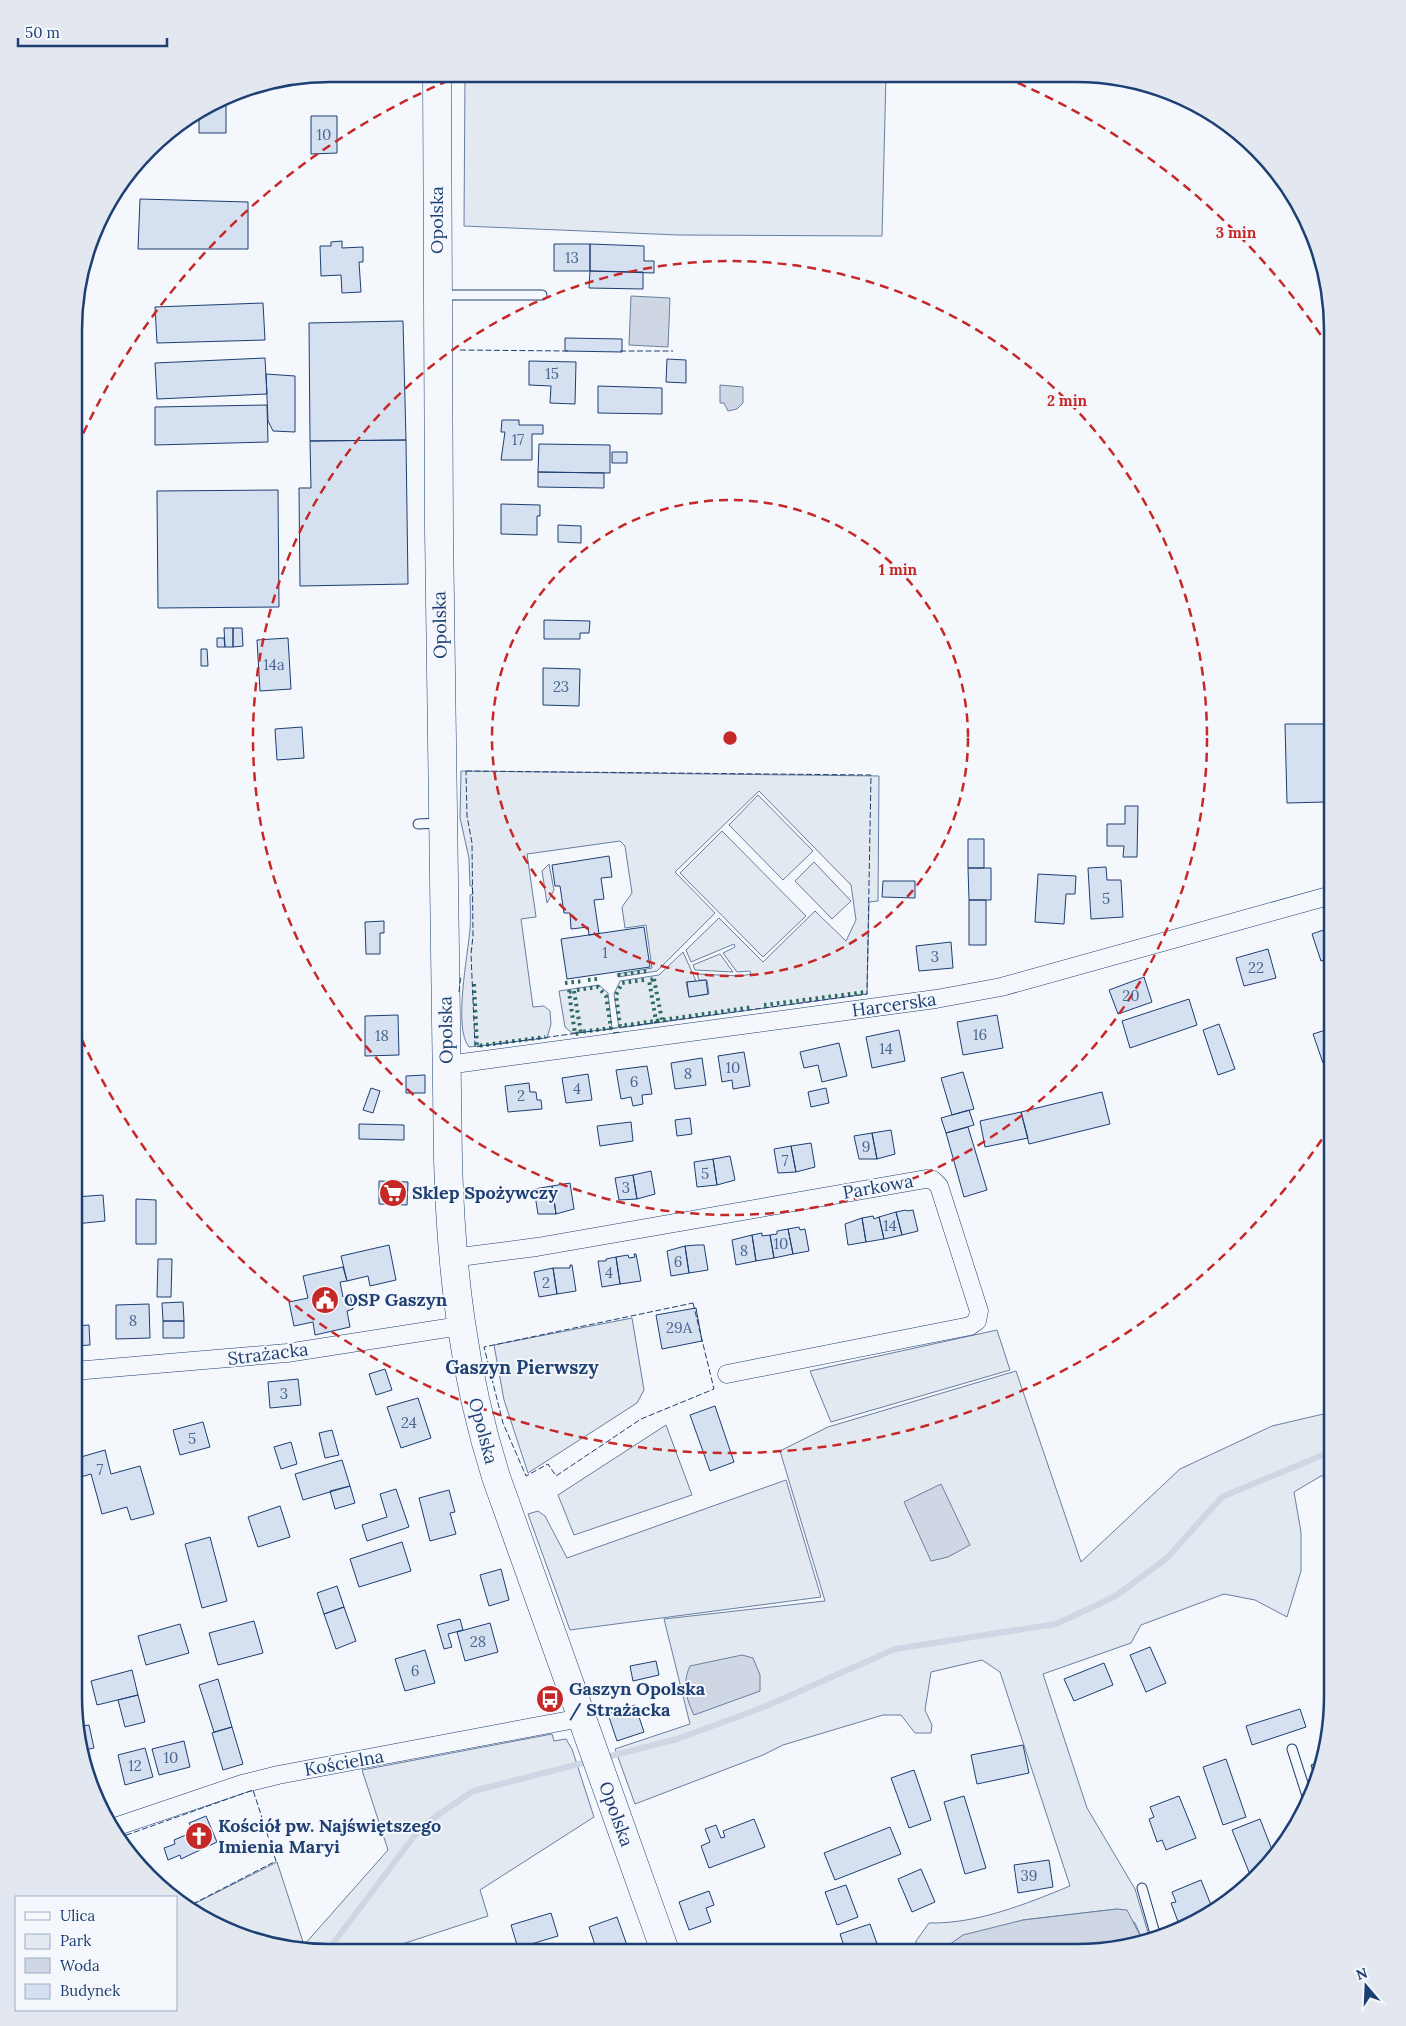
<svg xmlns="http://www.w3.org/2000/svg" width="1406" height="2026" font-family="Lora,serif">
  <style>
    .green { fill: #e3e9f0; stroke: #687fa3 }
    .water { fill: #cfd7e4; stroke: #687fa3 }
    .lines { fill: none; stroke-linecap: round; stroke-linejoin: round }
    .stream { stroke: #cfd7e4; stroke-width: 6 }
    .building { fill: #d5e0f0; stroke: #1d3f73 }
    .service-casing { stroke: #1d3f73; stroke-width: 11 }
    .minor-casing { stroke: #1d3f73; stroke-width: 19 }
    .primary-casing { stroke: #1d3f73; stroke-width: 29 }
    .service { stroke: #f4f7fb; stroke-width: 9 }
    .minor { stroke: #f4f7fb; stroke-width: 18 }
    .primary { stroke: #f4f7fb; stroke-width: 28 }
    .hedge { stroke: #2c6c60; stroke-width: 4; stroke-dasharray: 2.5 4; stroke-linecap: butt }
    .fence { stroke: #1d3f73; stroke-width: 1; stroke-dasharray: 6 2.5; stroke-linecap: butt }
    .ring { fill: none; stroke: #c62828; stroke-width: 2.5; stroke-dasharray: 9 6 }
    .labels { text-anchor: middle; stroke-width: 4; stroke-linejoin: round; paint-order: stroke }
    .number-label { font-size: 15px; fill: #4b6792 }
    .street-label { font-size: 18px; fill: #1d3f73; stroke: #f4f7fb }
    .poi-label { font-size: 18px; font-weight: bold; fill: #1d3f73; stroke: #f4f7fb; text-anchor: start }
    .neighbourhood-label { font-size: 19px; font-weight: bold; fill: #1d3f73; stroke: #f4f7fb }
    .rim { fill: none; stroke: #1d3f73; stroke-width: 2.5 }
    .centre { fill: #c62828; stroke: #f4f7fb; stroke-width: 2.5 }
    .ring-label { font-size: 15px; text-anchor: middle; font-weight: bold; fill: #c62828; stroke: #f4f7fb; stroke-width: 4; stroke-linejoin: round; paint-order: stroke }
  </style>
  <rect width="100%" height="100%" fill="#f4f7fb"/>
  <!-- green -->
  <path class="green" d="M465 74 886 75 882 236 678 235 464 226Z
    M461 771 879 776 878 901 869 902 867 994 619 1028 614 994 620 981 659 975 683 952 696 981 686 982 689 997 709 994 707 980H699L697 974 741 976 751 974 750 971 737 972 723 953 735 947 734 944 691 962 686 950 719 918 763 962 815 911 846 941 856 920 851 885 759 791 675 872 715 913 657 971 618 977 617 974 652 968 646 925 625 928 622 907 632 893 625 846 620 841 527 854 536 917 521 919 533 1007 544 1006 550 1011 551 1024 547 1038 469 1047C453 1028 468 955 470 929 471 918 470 906 470 895L473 894 472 886H470L469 858 460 818Z
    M758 795 813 851 783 880 729 825Z
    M722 831 806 916 763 957 680 873Z
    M814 862 851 901 832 919 795 881Z
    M549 864 554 890 547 903 542 871Z
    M720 954 733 972 695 970 693 965Z
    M599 985 608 993 612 1029 572 1033 565 1027 559 991Z
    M632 1318 644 1390 637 1403 528 1473 504 1400 494 1345Z
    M997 1330 1010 1370 831 1422 810 1371Z
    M1016 1371 1081 1562 1180 1469 1272 1426 1332 1412V1475L1321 1476 1294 1492 1301 1532V1571L1287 1617 1255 1600 1224 1594 1141 1625 1131 1643 1043 1674 1087 1808 1135 1889 1150 1939 1143 1941 1135 1923 1117 1909 1023 1920 943 1949 942 1952H917L916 1941 929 1923C977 1924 1026 1904 1070 1886L1000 1672 982 1660 931 1672 925 1710 932 1725 931 1733H915L901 1715H883L783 1745 763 1755 635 1804 615 1749 690 1724 664 1619 825 1601 780 1451 828 1427Z
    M666 1425 692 1495 574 1535 558 1495Z
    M786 1480 821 1597 570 1630 528 1514 538 1511 545 1516 567 1558Z
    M552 1734 554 1741 566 1739 572 1749 594 1817 480 1890 488 1916 384 1950H297L233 1933 188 1907 277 1862 304 1945 388 1850 362 1770Z"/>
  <!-- water -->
  <path class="water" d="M631 296 670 298 668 347 629 345Z
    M720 385 743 387V403L737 409 728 411 724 403H720Z
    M941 1484 970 1545 948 1557 931 1561 904 1502Z
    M742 1655 753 1658 760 1675V1691L694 1715C686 1699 682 1683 690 1666Z
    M1117 1909 1127 1910 1143 1941C1088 1960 1002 1952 942 1952L943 1949 963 1935 1023 1920Z"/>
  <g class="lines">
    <!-- stream -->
    <path class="stream" d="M603 1758 677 1739 764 1707 895 1649 1056 1624 1114 1597 1166 1559 1222 1497 1332 1451
      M328 1950 422 1826 473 1791 591 1761"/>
  </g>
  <!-- building -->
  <path class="building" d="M226 100V133H199V116Z
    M311 116H337V153L311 154Z
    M140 199 248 202V249H138Z
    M342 241V248L363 247V262H359L361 292 342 293 341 275 321 276 320 246H331V242Z
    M554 244H590V271H554Z
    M590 244 644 246V261H654V273L590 271Z
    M590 271 643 272V289L589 288Z
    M263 303 265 340 157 343 155 307Z
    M403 321 406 440 310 441 309 323Z
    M565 338 622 339V352L565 351Z
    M265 358 267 394 157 399 155 363Z
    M667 359 686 360V383L666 382Z
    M529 361 576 362 575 404 550 403 551 386 529 385Z
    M266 374 295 376V432L273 431 268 421Z
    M598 386 662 388V414L598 413Z
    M267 405 268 442 155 445V407Z
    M502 420H519V425H543V434H532V460H501L505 432H501Z
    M406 440 408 584 300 586 299 488H311L310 441Z
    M539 444 610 445V473L538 472Z
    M612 452H627V463H612Z
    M538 472 604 473V488L538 487Z
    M278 490 279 607 158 608 157 491Z
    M501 504 540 505V516H537V535L501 534Z
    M558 525 581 526V543L558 542Z
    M544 620 590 621 589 633H580V639H544Z
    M224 628H233V647H225Z
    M233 628H242L243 646 233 647Z
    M217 638H224L225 647H217Z
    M288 638 291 689 260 691 257 640Z
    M201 649H207L208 666H201Z
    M543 668 580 669 579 706 543 705Z
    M1285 724H1324L1325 802 1287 803Z
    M302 727 304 758 277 760 275 729Z
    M1125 806H1138L1137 857H1123L1124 846H1107V824H1125Z
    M968 839H984V868H968Z
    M609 856 612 877 601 878 604 899 594 900 599 934 589 935 588 927 571 929 570 913H564L560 886H555L552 865Z
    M1106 867 1107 880H1121L1123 917 1091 919 1088 868Z
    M968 868H991V900H969Z
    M1038 874 1076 876 1075 894H1066L1064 924 1035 922Z
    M883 881H915V898L882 897Z
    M969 900H986V945H969Z
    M384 921V933H380V954H366L365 922Z
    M644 927 650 967 567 979 561 939Z
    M1332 927V958L1321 961 1312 934Z
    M951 942 953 968 919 971 916 946Z
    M1268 949 1276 978 1244 986 1236 958Z
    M1144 977 1152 1002 1118 1014 1109 990Z
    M706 980 708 994 689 997 687 982Z
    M1189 999 1197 1025 1130 1048 1122 1021Z
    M398 1015 399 1055 365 1056V1016Z
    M997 1015 1003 1048 963 1055 957 1022Z
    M1219 1024 1235 1069 1218 1075 1203 1030Z
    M1332 1028V1060L1323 1063 1313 1034Z
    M899 1030 905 1061 872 1068 866 1037Z
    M839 1043 847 1076 822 1082 818 1065 804 1068 800 1052Z
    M744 1052 750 1086 733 1089 732 1080 722 1082 718 1056Z
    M702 1058 706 1085 675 1089 671 1063Z
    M647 1066 652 1094 642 1095 643 1104 633 1106 631 1097 621 1099 616 1070Z
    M963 1072 974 1109 952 1115 941 1078Z
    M588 1074 592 1100 566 1103 562 1078Z
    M425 1075V1093H406V1076Z
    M529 1083 530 1092H536L537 1100H541L542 1109 508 1112 505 1086Z
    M371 1088 380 1091 373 1113 363 1110Z
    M826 1088 829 1103 811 1107 808 1092Z
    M1102 1092 1110 1124 1029 1144 1021 1112Z
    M969 1110 974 1125 946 1133 941 1118Z
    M1021 1112 1028 1138 985 1147 980 1121Z
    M690 1118 692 1134 677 1136 675 1120Z
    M631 1122 633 1141 600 1146 597 1126Z
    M359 1124 404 1125V1140L359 1139Z
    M968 1127 987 1190 964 1197 946 1133Z
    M891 1130 895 1154 877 1159 872 1133Z
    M872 1133 877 1159H859L854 1136Z
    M811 1143 815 1167 796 1172 791 1146Z
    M791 1146 796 1172 778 1173 774 1149Z
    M730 1156 735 1180 717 1185 713 1159Z
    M713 1159 717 1185 697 1187 694 1162Z
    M651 1171 655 1194 637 1199 633 1175Z
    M633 1175 637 1199 619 1200 615 1178Z
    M379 1181 408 1182 407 1205 379 1204Z
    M570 1183 574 1209 556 1214 552 1186Z
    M552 1186 556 1214H538L534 1189Z
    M103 1195 105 1221 75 1224V1197Z
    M136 1199 156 1200V1244H136Z
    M906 1210 907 1211 913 1210 918 1231 902 1235 896 1212Z
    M896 1212 902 1235 884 1239 879 1217Z
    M873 1216 874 1219 879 1217 884 1239 866 1242 862 1218Z
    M862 1218 866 1242 848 1245 845 1224Z
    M799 1227 800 1230 805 1229 809 1251 793 1254 788 1229Z
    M788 1229 793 1254 774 1258 770 1235 777 1234V1231Z
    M762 1233V1236L770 1235 774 1258 756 1261 752 1235Z
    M752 1235 756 1261 736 1265 732 1240Z
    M389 1245 396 1280 370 1286 368 1276 347 1281 341 1256Z
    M696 1245H704L708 1270 689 1273 685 1246Z
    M685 1246 689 1273 671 1276 667 1251Z
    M634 1254H636L641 1281 620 1284 616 1257 628 1255 629 1258 635 1257Z
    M616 1257 620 1284 602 1287 598 1261H606V1259Z
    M158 1259H172L171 1297H157Z
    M570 1265H572L576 1291 557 1294 553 1268H570Z
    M343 1267 347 1281 340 1282 343 1297 350 1295 353 1309 347 1311 350 1327 315 1335 313 1322 294 1326 289 1302 308 1298 303 1276Z
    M553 1268 557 1294 539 1297 534 1272Z
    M183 1302 184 1321H163L162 1303Z
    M149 1304 150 1338 116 1339V1305Z
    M696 1308 702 1341 662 1349 656 1315Z
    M163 1321H184V1338H163Z
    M89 1325 90 1345 74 1346V1326Z
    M385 1369 392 1390 376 1395 369 1374Z
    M298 1379 301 1405 270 1408 268 1382Z
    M418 1398 431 1438 401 1448 387 1407Z
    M715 1406 734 1462 710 1471 690 1415Z
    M203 1422 210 1447 180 1455 173 1430Z
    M332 1430 339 1455 325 1458 319 1433Z
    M291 1442 297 1464 281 1469 274 1447Z
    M105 1450 111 1474 140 1466 154 1514 131 1520 127 1507 102 1514 91 1474 74 1479V1459Z
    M342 1460 350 1486 303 1500 295 1474Z
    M350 1486 355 1503 335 1509 330 1491Z
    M396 1489 409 1527 367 1541 362 1525 387 1517 380 1494Z
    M449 1490 455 1512 450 1513 456 1534 430 1541 419 1498Z
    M280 1506 290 1537 258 1547 248 1517Z
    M210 1537 227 1601 202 1608 185 1544Z
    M402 1542 411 1571 359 1587 350 1559Z
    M501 1569 509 1600 489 1606 480 1575Z
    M337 1586 344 1607 324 1614 317 1593Z
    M344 1607 356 1641 336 1649 324 1614Z
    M460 1619 463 1630 448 1634 452 1647 444 1649 437 1625Z
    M254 1621 263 1653 218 1665 209 1633Z
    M490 1623 498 1652 465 1661 457 1632Z
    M180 1624 189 1653 146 1665 138 1636Z
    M1150 1647 1166 1683 1146 1692 1130 1655Z
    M425 1650 435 1683 405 1691 395 1659Z
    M656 1661 659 1675 633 1681 630 1666Z
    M1104 1663 1113 1685 1074 1701 1064 1679Z
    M132 1670 138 1695 97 1705 91 1681Z
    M218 1679 232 1727 214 1732 199 1685Z
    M138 1695 145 1722 125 1727 118 1700Z
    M635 1705 644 1732 617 1741 608 1714Z
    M1300 1709 1306 1727 1252 1745 1246 1726Z
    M89 1725 94 1748 81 1751 77 1727Z
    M232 1727 243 1764 223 1770 212 1733Z
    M184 1741 190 1767 159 1775 152 1749Z
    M1023 1745 1029 1773 977 1784 971 1755Z
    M145 1748 153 1777 125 1785 118 1755Z
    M1226 1759 1246 1817 1223 1825 1203 1767Z
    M1322 1761 1319 1778 1316 1782 1311 1765Z
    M914 1770 931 1820 909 1828 891 1778Z
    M964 1796 986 1868 965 1874 944 1802Z
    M1179 1796 1196 1838 1166 1850 1162 1840 1157 1842 1149 1819 1154 1817 1150 1807Z
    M206 1816 217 1842 181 1859 180 1855 168 1860 164 1848 175 1844 174 1840 193 1832 189 1823Z
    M754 1819 765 1847 709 1868 701 1846 710 1842 705 1829 716 1825 721 1838 725 1837 723 1831Z
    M1260 1819 1274 1855 1256 1875 1251 1877 1232 1830Z
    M890 1827 901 1854 835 1880 824 1853Z
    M1049 1860 1053 1887 1018 1893 1014 1865Z
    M921 1869 935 1902 912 1912 898 1879Z
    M1201 1880 1213 1910 1189 1926 1180 1927 1171 1903 1176 1902 1172 1892Z
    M846 1885 858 1917 837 1925 825 1892Z
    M709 1891 714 1905 706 1908 711 1922 689 1930 679 1902Z
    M551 1913 558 1936 518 1948 511 1925Z
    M617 1917 629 1951H597L589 1927Z
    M870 1924 880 1952H846L840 1934Z"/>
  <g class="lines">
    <!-- service casing -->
    <g class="service-casing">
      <path id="service" d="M440 295H542
        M418 824 440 823
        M1292 1749 1308 1799
        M1142 1888 1156 1937"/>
    </g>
    <!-- minor casing -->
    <g class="minor-casing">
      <path id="minor" d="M447 1065 936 999 1001 987 1332 895
        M452 1258 537 1247 926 1179 933 1180 939 1186 979 1311 977 1321 970 1326 727 1374
        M74 1371 287 1353 460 1326
        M112 1828 242 1784 278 1775 581 1718"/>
    </g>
    <!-- primary casing -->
    <g class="primary-casing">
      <path id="primary" d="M437 74 439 531 448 1160C451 1271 463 1372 496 1477L665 1951"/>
    </g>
    <!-- service -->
    <use href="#service" class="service"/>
    <!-- minor -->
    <use href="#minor" class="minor"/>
    <!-- primary -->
    <use href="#primary" class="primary"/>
    <!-- hedge -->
    <path class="hedge" d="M618 975 648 971
      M654 979 662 1020 656 1021 649 980Z
      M588 980 598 979
      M644 980 622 983 616 995 620 1026 753 1007
      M565 983 584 981
      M474 984 477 1046 545 1037
      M577 990 598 987 606 996 611 1028 581 1032
      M574 991 581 1033 575 1034 569 992Z
      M764 1005 866 992"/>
    <!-- fence -->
    <path class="fence" d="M460 350 568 351
      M620 351H673
      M466 771 871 775 867 994 475 1047 471 954 473 936 472 843 467 816Z
      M459 992 461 975
      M613 1033 620 1032
      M693 1303 714 1389 641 1419 556 1476 548 1464 526 1476 503 1423 484 1347Z
      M118 1838 253 1790 276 1861 187 1907"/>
  </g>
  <!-- distance rings -->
  <g class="ring">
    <circle cx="730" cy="738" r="238"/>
    <circle cx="730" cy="738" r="477"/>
    <path d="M1330 1127A715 715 0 0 1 77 1029M77 447A715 715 0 0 1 462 75M1004 77A715 715 0 0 1 1330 349"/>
  </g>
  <!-- icons -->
  <defs>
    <g id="supermarket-disc" transform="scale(1.4375)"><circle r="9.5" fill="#c62828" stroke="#f4f7fb"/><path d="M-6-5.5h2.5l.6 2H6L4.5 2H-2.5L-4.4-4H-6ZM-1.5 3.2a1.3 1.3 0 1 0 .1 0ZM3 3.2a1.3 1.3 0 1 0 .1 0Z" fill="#fff"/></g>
    <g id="civic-disc" transform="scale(1.4375)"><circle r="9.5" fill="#c62828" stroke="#f4f7fb"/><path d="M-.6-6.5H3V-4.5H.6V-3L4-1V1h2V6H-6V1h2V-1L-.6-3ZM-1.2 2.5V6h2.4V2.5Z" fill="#fff"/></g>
    <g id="bus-disc" transform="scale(1.4375)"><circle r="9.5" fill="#c62828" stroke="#f4f7fb"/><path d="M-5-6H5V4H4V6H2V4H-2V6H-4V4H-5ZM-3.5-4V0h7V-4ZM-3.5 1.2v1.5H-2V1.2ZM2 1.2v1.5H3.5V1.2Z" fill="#fff"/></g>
    <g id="church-disc" transform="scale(1.4375)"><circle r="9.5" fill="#c62828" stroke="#f4f7fb"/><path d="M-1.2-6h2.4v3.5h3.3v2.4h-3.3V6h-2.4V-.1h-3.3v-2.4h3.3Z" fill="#fff"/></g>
  </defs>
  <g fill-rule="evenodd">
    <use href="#supermarket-disc" x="393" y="1193"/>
    <use href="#civic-disc" x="325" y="1300"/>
    <use href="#bus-disc" x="550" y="1699"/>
    <use href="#church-disc" x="199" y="1836"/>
  </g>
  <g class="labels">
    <!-- number labels -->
    <g class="number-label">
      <text x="324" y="140">10</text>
      <text x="572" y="263">13</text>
      <text x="552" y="379">15</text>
      <text x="518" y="445">17</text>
      <text x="274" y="670">14a</text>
      <text x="561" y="692">23</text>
      <text x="1106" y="904">5</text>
      <text x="605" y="958">1</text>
      <text x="935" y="962">3</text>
      <text x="1256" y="973">22</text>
      <text x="1131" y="1001">20</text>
      <text x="980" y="1040">16</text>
      <text x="382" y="1041">18</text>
      <text x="886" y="1054">14</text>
      <text x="733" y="1073">10</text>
      <text x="688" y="1079">8</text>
      <text x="634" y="1087">6</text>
      <text x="577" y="1094">4</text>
      <text x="521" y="1101">2</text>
      <text x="866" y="1152">9</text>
      <text x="785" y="1166">7</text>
      <text x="705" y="1179">5</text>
      <text x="626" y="1193">3</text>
      <text x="890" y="1231">14</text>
      <text x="781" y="1249">10</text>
      <text x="744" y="1256">8</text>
      <text x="678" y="1267">6</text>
      <text x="609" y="1278">4</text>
      <text x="546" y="1288">2</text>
      <text x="133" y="1326">8</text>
      <text x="679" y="1333">29A</text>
      <text x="284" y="1399">3</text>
      <text x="409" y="1428">24</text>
      <text x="192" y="1444">5</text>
      <text x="100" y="1475">7</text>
      <text x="478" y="1647">28</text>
      <text x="415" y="1676">6</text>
      <text x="171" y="1763">10</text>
      <text x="135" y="1771">12</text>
      <text x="1029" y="1881">39</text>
    </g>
    <!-- street labels -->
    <g class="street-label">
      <text transform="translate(437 220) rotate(-90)" y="6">Opolska</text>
      <text transform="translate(440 625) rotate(-91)" y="6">Opolska</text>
      <text transform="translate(894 1005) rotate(-8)" y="6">Harcerska</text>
      <text transform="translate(446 1030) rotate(-91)" y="6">Opolska</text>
      <text transform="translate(878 1187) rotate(-10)" y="6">Parkowa</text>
      <text transform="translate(268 1354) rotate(-7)" y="6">Strażacka</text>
      <text transform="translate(483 1431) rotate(75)" y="6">Opolska</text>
      <text transform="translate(344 1763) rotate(-10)" y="6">Kościelna</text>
      <text transform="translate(616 1814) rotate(70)" y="6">Opolska</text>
    </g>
    <!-- poi labels -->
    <g class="poi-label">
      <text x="412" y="1199">Sklep Spożywczy</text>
      <text x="344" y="1306">OSP Gaszyn</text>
      <text x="569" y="1695">Gaszyn Opolska<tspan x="569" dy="21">/ Strażacka</tspan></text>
      <text x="218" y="1832">Kościół pw. Najświętszego<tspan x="218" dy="21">Imienia Maryi</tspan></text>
    </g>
    <!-- neighbourhood labels -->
    <g class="neighbourhood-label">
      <text x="522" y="1374">Gaszyn Pierwszy</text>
    </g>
  </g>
  <!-- crop -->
  <path d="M0 0H1406V2026H0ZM330 82H1076A248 248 0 0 1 1324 330V1696A248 248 0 0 1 1076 1944H330A248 248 0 0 1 82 1696V330A248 248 0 0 1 330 82Z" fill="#e3e8f0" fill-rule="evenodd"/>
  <path class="rim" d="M330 82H1076A248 248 0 0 1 1324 330V1696A248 248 0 0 1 1076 1944H330A248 248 0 0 1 82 1696V330A248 248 0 0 1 330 82Z"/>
  <circle cx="730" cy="738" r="8" class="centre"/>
  <g class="ring-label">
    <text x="1236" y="238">3 min</text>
    <text x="1067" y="406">2 min</text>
    <text x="898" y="575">1 min</text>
  </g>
  <!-- legend -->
  <rect x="15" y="1896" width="162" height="115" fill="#f4f7fb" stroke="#9eadc5"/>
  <rect x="25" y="1912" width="25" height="8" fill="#f4f7fb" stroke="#9eadc5"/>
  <text x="60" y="1921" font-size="15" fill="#1d3f73">Ulica</text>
  <rect x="25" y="1934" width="25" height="15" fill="#e3e9f0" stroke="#9eadc5"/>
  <text x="60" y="1946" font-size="15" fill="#1d3f73">Park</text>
  <rect x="25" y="1958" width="25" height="15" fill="#cfd7e4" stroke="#9eadc5"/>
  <text x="60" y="1971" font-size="15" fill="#1d3f73">Woda</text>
  <rect x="25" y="1984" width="25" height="15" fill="#d5e0f0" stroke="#9eadc5"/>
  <text x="60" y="1996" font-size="15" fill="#1d3f73">Budynek</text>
  <!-- north arrow -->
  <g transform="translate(1366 1986) rotate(341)" stroke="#f4f7fb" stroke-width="4" paint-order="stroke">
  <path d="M0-4L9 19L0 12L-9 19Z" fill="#1d3f73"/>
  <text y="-8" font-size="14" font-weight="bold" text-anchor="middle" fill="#1d3f73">N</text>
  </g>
  <!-- scale -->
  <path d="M18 38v8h149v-8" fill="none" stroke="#1d3f73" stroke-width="2.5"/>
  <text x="25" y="38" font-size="15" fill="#1d3f73" stroke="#f4f7fb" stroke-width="4" paint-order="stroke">50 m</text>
</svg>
